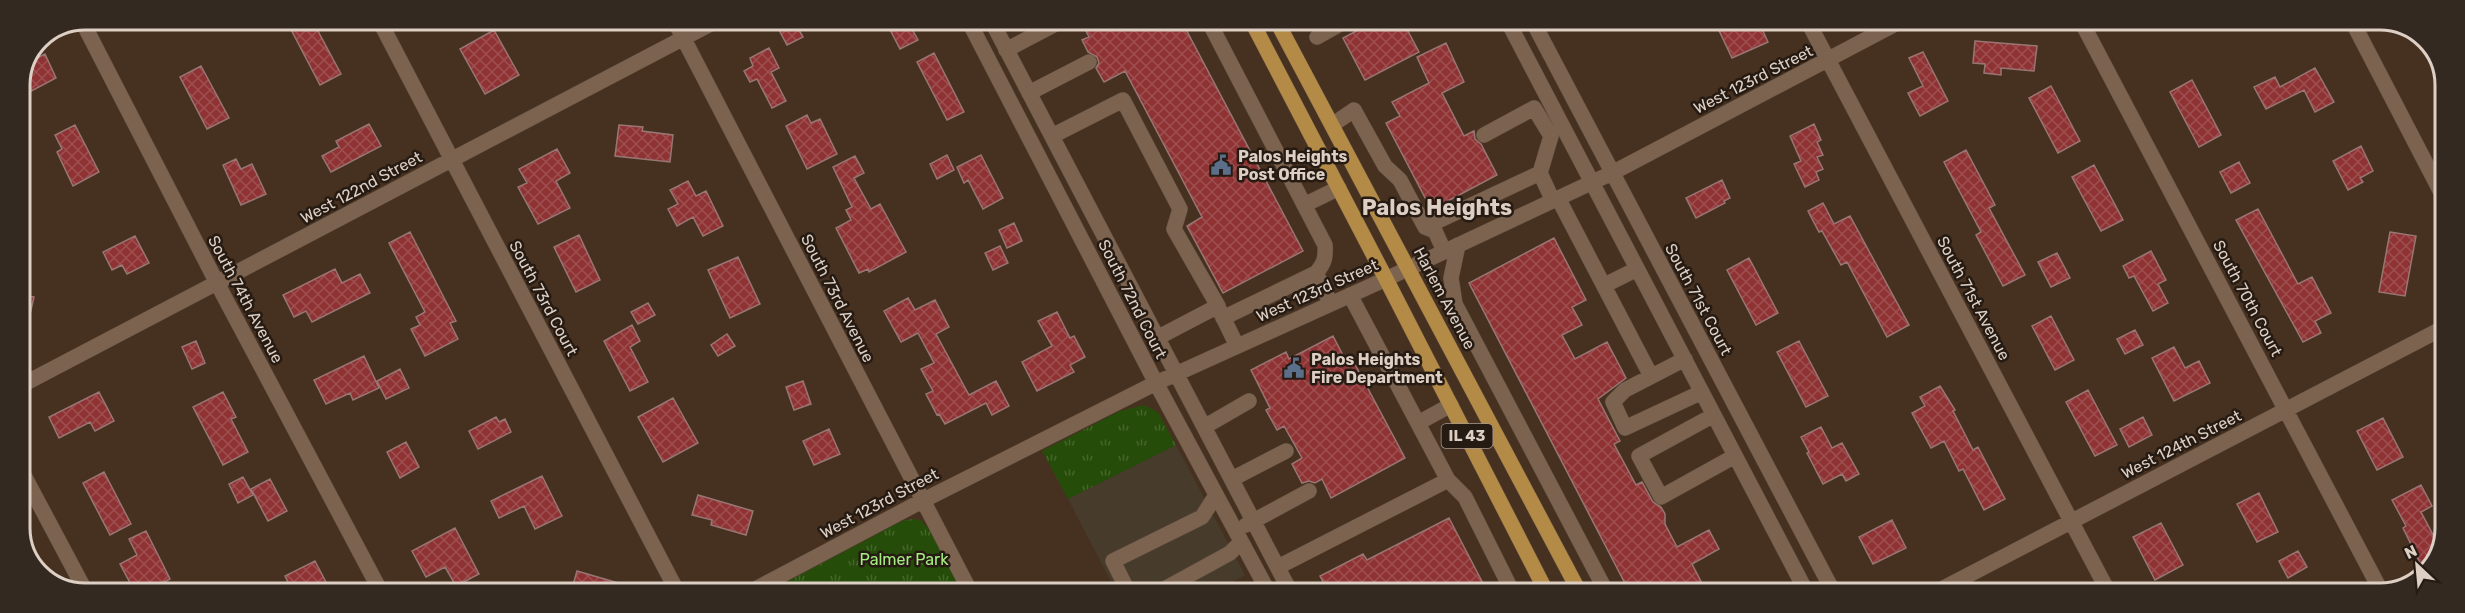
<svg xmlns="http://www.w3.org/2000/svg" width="2465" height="613" font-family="Rubik,sans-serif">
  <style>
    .industrial { fill: #473b2c }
    .park { fill: url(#park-tufts) }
    .building { fill: url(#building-cross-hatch); stroke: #987674; stroke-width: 1.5 }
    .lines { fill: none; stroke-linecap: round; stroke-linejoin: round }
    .minor-casing { stroke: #614f3f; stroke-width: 16 }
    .major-casing { stroke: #614f3f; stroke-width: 16 }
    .minor { stroke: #7b6350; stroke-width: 15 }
    .major { stroke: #b38a46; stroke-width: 15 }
    .labels { text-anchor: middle; stroke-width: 5; stroke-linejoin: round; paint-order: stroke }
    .shield { fill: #251b13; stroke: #a6998f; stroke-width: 1.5 }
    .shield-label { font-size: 15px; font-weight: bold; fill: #ddcfc4 }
    .street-label { font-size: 16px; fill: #ddcfc4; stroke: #251b13 }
    .poi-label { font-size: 16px; font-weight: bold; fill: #ddcfc4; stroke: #251b13; text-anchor: start }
    .park-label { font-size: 16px; fill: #a5ed82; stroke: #251b13 }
    .district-label { font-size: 22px; font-weight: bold; fill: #ddcfc4; stroke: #251b13 }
    .rim { fill: none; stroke: #ddcfc4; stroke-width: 3 }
  </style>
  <defs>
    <pattern id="park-tufts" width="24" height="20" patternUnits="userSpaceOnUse" patternTransform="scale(1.5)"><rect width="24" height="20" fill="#254d09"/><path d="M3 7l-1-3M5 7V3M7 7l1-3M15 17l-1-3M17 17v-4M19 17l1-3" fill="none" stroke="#44662b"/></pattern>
    <pattern id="building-cross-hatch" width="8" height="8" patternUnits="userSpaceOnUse" patternTransform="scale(1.5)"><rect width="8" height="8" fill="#8f3234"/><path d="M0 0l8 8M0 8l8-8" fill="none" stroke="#9e4f50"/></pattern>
  </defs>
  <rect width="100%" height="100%" fill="#46301f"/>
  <!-- industrial -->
  <path class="industrial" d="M1176 445 1245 575 1212 593H1117L1068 499Z"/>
  <!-- park -->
  <path class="park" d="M1144 405 1158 412 1176 445 1068 499 1042 451 1120 411Z
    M912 519 920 520 928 528 963 593H766L902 521Z"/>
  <!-- building -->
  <path class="building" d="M286 20H312L341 74 320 85Z
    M793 20 803 37 787 45 778 28Z
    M885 20H907L918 40 900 49Z
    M1080 20H1181L1303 251 1223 293 1187 226 1202 217 1125 71 1104 82 1096 68 1099 63 1097 57 1088 52 1082 40 1089 37Z
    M1377 20H1402L1419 52 1365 80 1343 38Z
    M1714 20H1758L1768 42 1732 58Z
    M494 30 519 75 485 94 460 49Z
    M1975 41 2037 46 2034 71 2001 68V75L1984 73 1985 64 1973 63Z
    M1446 43 1464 82 1442 93 1464 136 1474 131 1475 139 1481 144 1497 175 1444 203 1445 207 1433 213 1386 123 1400 116 1392 102 1429 83 1417 57Z
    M769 48 779 68 771 72 786 101 772 108 757 79 750 82 744 71 753 66 750 58Z
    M1923 52 1948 101 1920 116 1908 93 1923 86 1909 58Z
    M934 53 964 112 947 120 917 62Z
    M45 54 56 78 20 97V85L29 62Z
    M201 66 229 118 207 129 180 77Z
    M2315 68 2334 102 2315 112 2304 90 2266 109 2254 87 2275 77 2280 87Z
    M2192 80 2221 135 2199 147 2170 92Z
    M2051 86 2080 141 2058 153 2029 98Z
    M807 115 811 123 820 119 837 154 807 169 786 126Z
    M369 124 381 146 331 172 322 156 339 147 336 141Z
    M1814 124 1821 140 1817 142 1823 155 1817 157 1823 169 1816 172 1819 180 1805 187 1794 164 1801 161 1790 136Z
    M75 125 99 172 73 186 57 152 62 149 55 135Z
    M619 125 643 127 642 131 673 135 670 162 615 156Z
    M2361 146 2373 171 2360 178 2363 182 2348 190 2333 161Z
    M557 149 570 173 556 181 570 208 538 224 518 187 527 183 519 169Z
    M1966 150 1995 205 1989 208 2025 275 2003 286 1976 235 1981 232 1944 162Z
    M947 155 954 170 937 179 930 164Z
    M981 155 1003 198 983 209 968 180 964 183 957 167Z
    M855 156 864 173 854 178 871 209 880 204 906 252 869 272 868 269 859 273 836 228 851 220 846 210 852 207 833 167Z
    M236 159 241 169 252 164 266 194 241 205 223 165Z
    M2239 162 2250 183 2231 193 2220 172Z
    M2094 165 2123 220 2101 231 2072 177Z
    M1722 180 1730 198 1724 201 1725 203 1696 218 1686 198Z
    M688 181 696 196 706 191 723 226 703 236 693 217 677 226 668 209 678 204 670 190Z
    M1823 203 1834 224 1850 216 1909 325 1887 337 1847 262 1841 265 1822 231 1819 232 1808 211Z
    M2258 209 2298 284 2312 277 2331 313 2315 321 2321 333 2303 342 2236 220Z
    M1014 223 1022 241 1007 248 999 230Z
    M410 232 456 321 450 323 458 339 425 356 411 329 420 325 416 317 425 312 389 243Z
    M2390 232 2416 236 2405 296 2379 292Z
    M579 235 600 280 576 292 554 247Z
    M135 236 149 263 127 274 122 265 112 270 103 252Z
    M1554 238 1586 300 1572 307 1582 325 1562 335 1575 359 1607 342 1626 378 1598 399 1620 441 1614 444 1636 485 1642 482 1653 502 1661 507 1665 514V524L1677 547 1709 530 1719 549 1692 564 1707 593H1630L1469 283Z
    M1000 246 1008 263 993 270 985 253Z
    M2151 251 2166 280 2158 284 2168 303 2153 311 2134 276 2129 278 2123 266Z
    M2057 253 2070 278 2051 287 2038 262Z
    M738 257 760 304 730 318 708 270Z
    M1749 258 1778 313 1756 325 1727 270Z
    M335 269 342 283 360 274 370 293 312 322 306 311 294 317 283 295Z
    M20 294 34 297 25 336 20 335Z
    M908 298 915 310 935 300 949 327 936 334 969 395 996 381 1009 406 992 415 986 403 945 424 939 414 937 415 926 394 933 391 921 369 934 363 918 333 901 342 884 311Z
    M648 303 655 315 638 324 631 312Z
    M1057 312 1070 338 1074 336 1085 357 1070 365 1074 372 1037 391 1022 362 1052 346 1038 321Z
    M2051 316 2074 360 2055 370 2032 326Z
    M632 325 640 341 630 347 648 382 630 391 604 341Z
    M2135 330 2143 345 2125 354 2117 339Z
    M727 334 735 346 718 356 711 345Z
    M1333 336 1346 361 1351 357 1405 458 1331 498 1322 479 1315 483 1309 481 1302 483 1292 464 1302 458 1284 426 1277 430 1266 410 1270 408 1251 370 1286 352 1289 359Z
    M196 341 205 363 192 369 182 347Z
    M1799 341 1828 396 1806 407 1777 352Z
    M2174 347 2185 368 2199 361 2210 383 2174 401 2152 358Z
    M364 356 379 388 353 400 350 393 326 404 314 380Z
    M400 369 409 388 386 399 377 381Z
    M803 381 811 404 794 410 786 387Z
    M1940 386 1955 410 1953 411 1973 450 1978 447 2005 499 1984 510 1963 469 1959 471 1944 441 1931 448 1912 413 1925 406 1920 397Z
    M2088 390 2117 445 2095 456 2066 402Z
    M99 392 114 421 95 431 90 422 59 438 49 417Z
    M223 392 236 417 231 419 248 452 223 465 193 407Z
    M673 398 698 443 663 462 638 417Z
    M496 417 499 422 505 419 511 432 478 449 469 431Z
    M2143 417 2152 435 2129 447 2120 429Z
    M2383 418 2403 457 2377 470 2357 431Z
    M1821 427 1832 448 1842 443 1859 474 1846 481 1842 474 1823 484 1807 453 1809 452 1801 437Z
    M829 429 840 454 814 465 803 441Z
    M406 442 419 467 400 478 387 452Z
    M104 472 131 524 110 535 83 483Z
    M542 476 562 516 535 529 524 506 499 518 491 501Z
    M243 477 253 495 238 503 229 484Z
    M270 479 287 511 268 521 251 489Z
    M2421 485 2432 506 2421 512 2440 548 2432 562 2422 567 2403 528 2406 526 2392 500Z
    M2259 493 2278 532 2257 542 2237 504Z
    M698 495 753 511 746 535 711 525 712 520 692 515Z
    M1449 518 1488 593H1381L1375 582 1353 593H1329L1320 576 1363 554 1367 560Z
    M1892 520 1906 548 1873 564 1859 537Z
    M2161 523 2183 565 2155 580 2133 537Z
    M455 528 479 574 456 586 445 567 426 577 412 551Z
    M146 531 170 579 145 592H135L120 564 137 555 129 539Z
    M2298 551 2307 567 2288 578 2279 561Z
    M315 561 328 586 317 592H293L285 576Z
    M577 571 639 589 638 592H571Z"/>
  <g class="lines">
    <!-- minor casing -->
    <g class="minor-casing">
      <path id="minor" d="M379 20 678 593
        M674 20 971 593
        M968 20 1156 383 1269 593
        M991 20 1291 593
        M1208 20 1325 245C1326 258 1324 264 1316 273L1223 318
        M1507 20 1807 593
        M1532 20 1834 593
        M1807 20 2109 593
        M82 21 217 283 381 592
        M2081 21 2382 593
        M2352 21 2445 200
        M1317 37 1347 20
        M1006 50 1063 20
        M1029 93 1089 62
        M1332 125 1354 110 1385 166 1400 180 1425 227 1435 231 1444 251
        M1484 135 1534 108 1551 136 1540 173
        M1052 136 1123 100 1180 209 1174 229 1218 306 1157 338
        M1558 198 1651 376
        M1304 205 1339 188
        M1425 227 1540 173 1553 201
        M1458 245 1451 278 1455 304 1607 593
        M1316 273 1331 304
        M1605 285 1637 269
        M1219 309 1237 346
        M1685 359 1625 390 1613 402 1625 428 1702 392
        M20 386 718 20
        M1714 415 1639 456 1661 497 1735 456
        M1418 423 1451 405
        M1204 427 1249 401
        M20 468 86 592
        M1232 479 1286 451
        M1448 480 1465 497 1513 593
        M1246 525 1309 491
        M1278 567 1448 480 1350 295
        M748 593 922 501 1156 383 1386 279 1612 173 1901 21
        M1129 593 1113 561 1202 517 1216 495
        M1157 593 1230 553 1241 542
        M1934 593 2445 327"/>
    </g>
    <!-- major casing -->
    <g class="major-casing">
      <path id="major" d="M1251 20 1386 279 1547 593
        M1276 20 1580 593"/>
    </g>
    <!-- minor -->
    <use href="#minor" class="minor"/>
    <!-- major -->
    <use href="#major" class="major"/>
  </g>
  <!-- icons -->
  <defs>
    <g id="civic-bare" transform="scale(1.62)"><path d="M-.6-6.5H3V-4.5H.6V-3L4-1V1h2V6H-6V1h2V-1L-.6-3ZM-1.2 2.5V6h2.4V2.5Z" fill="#5c6f8a" stroke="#251b13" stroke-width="2.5" paint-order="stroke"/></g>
  </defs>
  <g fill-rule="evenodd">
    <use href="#civic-bare" x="1221" y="165"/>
    <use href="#civic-bare" x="1294" y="368"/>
  </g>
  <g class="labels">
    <!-- shield labels -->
    <rect class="shield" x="1441.5" y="424" width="51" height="24" rx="4.5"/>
    <g class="shield-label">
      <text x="1467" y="441">IL 43</text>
    </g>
    <!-- street labels -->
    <g class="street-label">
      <text transform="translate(1753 79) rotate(-27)" y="6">West 123rd Street</text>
      <text transform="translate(361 187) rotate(-28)" y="6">West 122nd Street</text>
      <text transform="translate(1317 290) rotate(-24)" y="6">West 123rd Street</text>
      <text transform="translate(544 298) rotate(62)" y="6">South 73rd Court</text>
      <text transform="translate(838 298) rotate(63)" y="6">South 73rd Avenue</text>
      <text transform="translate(1445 298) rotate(62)" y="6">Harlem Avenue</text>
      <text transform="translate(1974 298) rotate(62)" y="6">South 71st Avenue</text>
      <text transform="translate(2248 298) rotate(62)" y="6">South 70th Court</text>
      <text transform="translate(246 299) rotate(62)" y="6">South 74th Avenue</text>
      <text transform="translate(1133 299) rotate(63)" y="6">South 72nd Court</text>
      <text transform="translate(1699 299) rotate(62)" y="6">South 71st Court</text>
      <text transform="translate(2181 444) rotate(-27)" y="6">West 124th Street</text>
      <text transform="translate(879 503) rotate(-28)" y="6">West 123rd Street</text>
    </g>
    <!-- poi labels -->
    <g class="poi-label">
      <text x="1238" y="162">Palos Heights<tspan x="1238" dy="18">Post Office</tspan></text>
      <text x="1311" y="365">Palos Heights<tspan x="1311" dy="18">Fire Department</tspan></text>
    </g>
    <!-- park labels -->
    <g class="park-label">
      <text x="904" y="565">Palmer Park</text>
    </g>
    <!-- district labels -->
    <g class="district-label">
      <text x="1437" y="215">Palos Heights</text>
    </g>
  </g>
  <!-- crop -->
  <path d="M0 0H2465V613H0ZM85 30H2380A55 55 0 0 1 2435 85V528A55 55 0 0 1 2380 583H85A55 55 0 0 1 30 528V85A55 55 0 0 1 85 30Z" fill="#342921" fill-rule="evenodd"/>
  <path class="rim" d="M85 30H2380A55 55 0 0 1 2435 85V528A55 55 0 0 1 2380 583H85A55 55 0 0 1 30 528V85A55 55 0 0 1 85 30Z"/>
  <!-- north arrow -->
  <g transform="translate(2417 565) rotate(334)" stroke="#251b13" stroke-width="4.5" paint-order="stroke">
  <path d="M0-4.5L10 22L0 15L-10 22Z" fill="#ddcfc4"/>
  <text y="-9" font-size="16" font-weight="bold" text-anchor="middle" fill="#ddcfc4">N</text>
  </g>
</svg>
